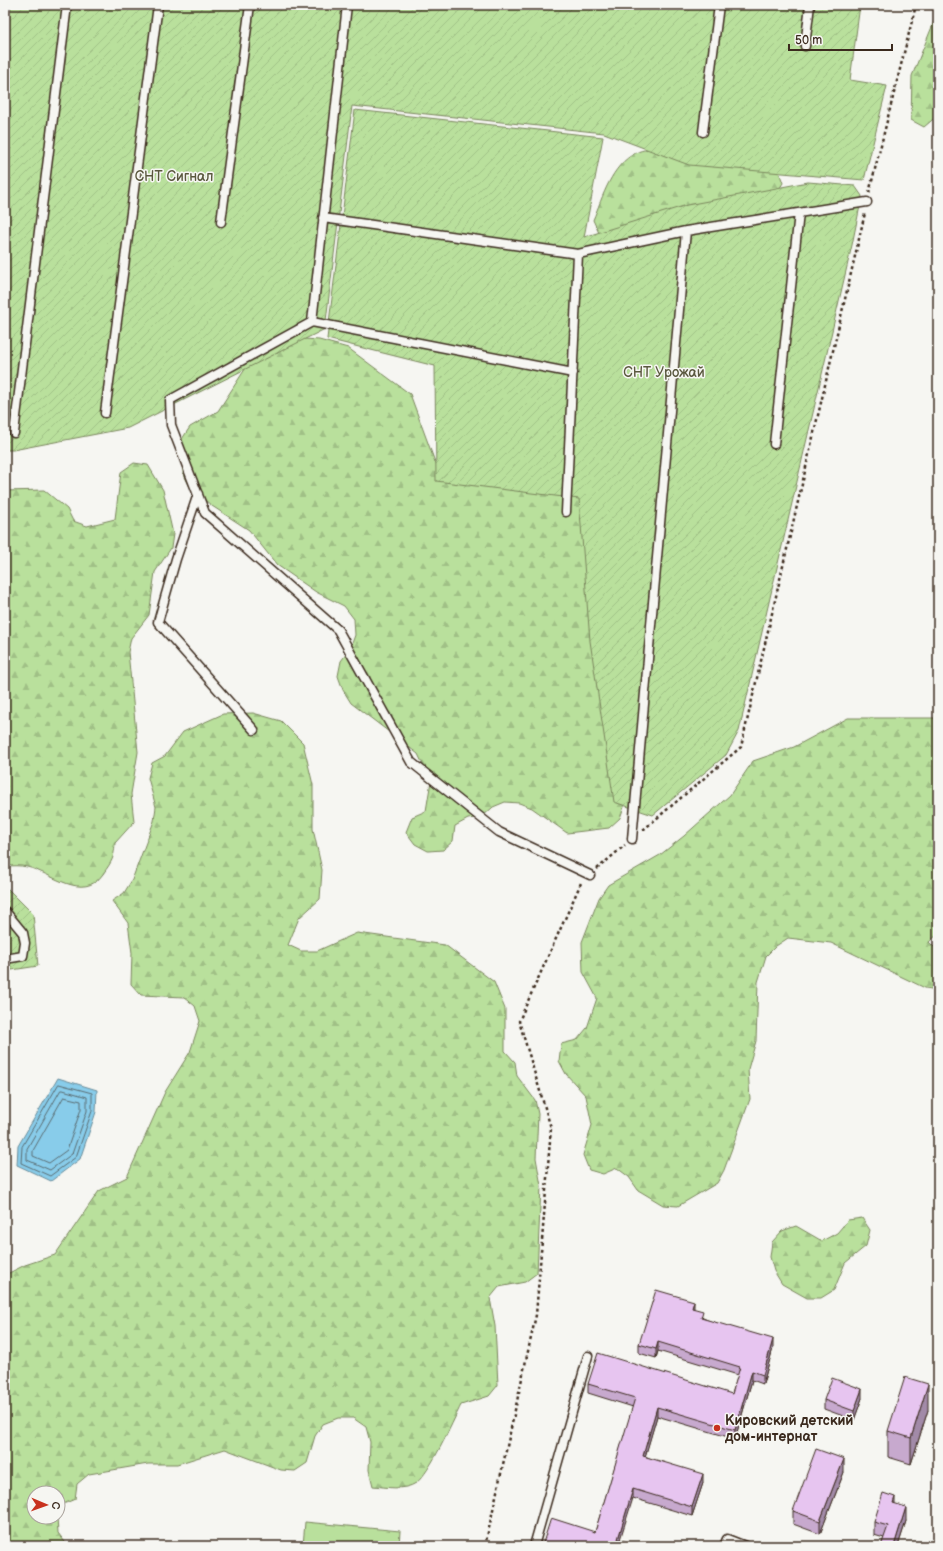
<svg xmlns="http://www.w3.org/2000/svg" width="943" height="1551" font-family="'Balsamiq Sans',sans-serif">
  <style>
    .grass { fill: #b9e09c; stroke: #7a855d }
    .forest { fill: url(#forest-firs); stroke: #7a855d }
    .garden { fill: url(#garden-furrows); stroke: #7a855d }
    .water { fill: #88ccea; stroke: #698b98 }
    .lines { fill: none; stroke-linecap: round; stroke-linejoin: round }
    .shore { stroke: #5a6b70; stroke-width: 1 }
    .lane-casing { stroke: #3b2a1e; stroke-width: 11 }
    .path { stroke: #3b2a1e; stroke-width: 2.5; stroke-dasharray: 3 3; stroke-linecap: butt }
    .lane { stroke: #f6f6f2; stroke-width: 8 }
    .wall { fill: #c7a9ce; stroke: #3b2a1e }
    .shaded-wall { fill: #a28aa8; stroke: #3b2a1e }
    .building { fill: #e7c5f0; stroke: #3b2a1e }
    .poi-dot { fill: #c8321e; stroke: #f6f6f2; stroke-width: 1.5 }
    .labels { text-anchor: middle; stroke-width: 3; stroke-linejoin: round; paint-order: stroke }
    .park-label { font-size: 14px; fill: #5a583e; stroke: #f6f6f2 }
    .poi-label { font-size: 14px; font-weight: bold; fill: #3b2a1e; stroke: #f6f6f2; text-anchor: start }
  </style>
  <defs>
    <pattern id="forest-firs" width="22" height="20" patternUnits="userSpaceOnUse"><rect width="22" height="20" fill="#b9e09c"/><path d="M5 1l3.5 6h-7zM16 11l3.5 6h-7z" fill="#a0c086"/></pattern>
    <pattern id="garden-furrows" width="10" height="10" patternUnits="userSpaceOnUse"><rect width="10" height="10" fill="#b9e09c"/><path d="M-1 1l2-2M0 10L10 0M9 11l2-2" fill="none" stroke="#a0c086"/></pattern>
  </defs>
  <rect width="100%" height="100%" fill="#f6f6f2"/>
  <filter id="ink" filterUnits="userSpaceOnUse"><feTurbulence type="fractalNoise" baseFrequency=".025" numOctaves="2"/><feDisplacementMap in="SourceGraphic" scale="8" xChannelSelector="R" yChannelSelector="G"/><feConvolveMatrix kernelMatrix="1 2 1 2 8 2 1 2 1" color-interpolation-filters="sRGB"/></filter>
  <g filter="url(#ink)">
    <!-- grass -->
    <path class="grass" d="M305 1522 400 1531 399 1546H303Z"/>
    <!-- forest -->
    <path class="forest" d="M938 12V115L924 127 911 120 912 76Z
      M660 148 778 169 783 183 766 209 599 233 593 220C603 197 611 165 636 153 642 149 653 149 660 148Z
      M289 338 319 340 348 348 410 394 435 462 444 473 586 493 630 790 620 818 609 828 567 833 532 808 519 803 505 802 493 807 482 817 468 819 455 826 453 841 443 850 428 851 415 844 406 832 412 817 426 811 431 781 418 754 351 703 343 690 338 676 341 661 350 649 355 635 354 619 344 606 316 592 277 565 249 530 212 506 190 487 183 473 180 442 190 427 218 411 260 346Z
      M134 463 148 465 163 490 173 534 171 548 155 572 149 615 131 638 128 652 138 752 131 794 134 822 115 843C114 859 112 861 103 874 83 903 50 872 27 867 20 865 12 866 5 866V491L44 490 67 509 73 521 87 526 115 519 121 472Z
      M253 713 281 721 303 743 313 785V829L322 870 320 899 299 918 288 945 301 951H317L357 933 445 945 494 982 505 1009V1051L515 1062 517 1076 535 1100 538 1114 536 1158 541 1186 537 1273 525 1282 499 1287 490 1298 495 1326 498 1385 489 1396 461 1405C452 1423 430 1473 416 1483 404 1491 386 1487 373 1486L369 1470 370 1442 366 1427 353 1418H338L323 1424 315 1436 307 1463 295 1471 281 1470 225 1449 177 1464H148L89 1474 77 1484 75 1499 61 1505 58 1513V1493H34V1517H57L58 1533 68 1546H5V1275L25 1265 55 1255 99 1191 127 1177 165 1092 190 1052 200 1021 195 1006 184 997 141 995 131 984 132 953 128 923 112 901 124 893 132 880 154 821 156 807 148 778 152 763 165 756 183 732 223 714Z
      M848 718H938V934L929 942 938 951V990L925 988 831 943 788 938 776 946 766 956 758 982 756 1041 748 1069 750 1099 724 1170 717 1183 678 1206 663 1205 638 1190 629 1177 617 1168 603 1174 589 1170 583 1155 592 1125 586 1096 566 1074 559 1061 561 1044 577 1040 587 1028 597 998 583 972 582 942 599 898 608 885 660 855 684 836 730 795 753 761 794 747Z
      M862 1218 870 1230 866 1246 845 1263 834 1290 821 1298H807L782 1284 774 1271 770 1257 772 1242 782 1231 796 1226 822 1241 837 1233 848 1220Z"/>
    <!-- garden -->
    <path class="garden" d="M5 5H860L850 80 887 86 864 180 689 165 604 133 352 106 325 329 128 428 13 450H5Z
      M355 110 603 137 584 237 687 205 808 182 855 186 862 196 852 245 739 731 726 755 653 815 614 802 590 641 579 499 436 481 435 366 327 339Z
      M5 886 33 914 38 966 5 971Z"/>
    <!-- water -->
    <path class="water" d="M58 1078 97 1090 96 1112 80 1159 51 1181 17 1165 18 1146Z"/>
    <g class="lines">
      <!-- shore -->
      <path class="shore" d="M59 1084 92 1093V1111L76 1157 50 1176 21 1163 22 1147Z
        M61 1090H63L87 1097V1111L72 1154 50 1170 27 1160V1149Z
        M64 1097 81 1101V1109L67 1150 49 1163 33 1156V1151Z"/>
      <!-- lane casing -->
      <g class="lane-casing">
        <path id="lane" d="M805 46 810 5
          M703 132 719 5
          M323 218 578 254 686 231 867 202
          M221 222 250 5
          M312 322 347 5
          M573 373 312 322 170 400 171 425 205 513 338 630 411 762 499 832 590 875
          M105 413 158 5
          M14 433 67 5
          M774 444 799 213
          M198 494 176 559 158 622 254 730
          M566 512 578 254
          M632 839 686 231
          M5 911 23 933 25 943 23 956 5 959
          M534 1546 588 1356
          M724 1546 727 1539 745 1546"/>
      </g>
      <!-- path -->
      <path class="path" d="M869 193 916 5
        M643 830 741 747 865 213
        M597 869 625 845
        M485 1546 536 1315 551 1128 519 1021 581 883"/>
      <!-- lane -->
      <use href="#lane" class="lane"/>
    </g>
    <!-- wall -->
    <path class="wall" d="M694 1309 703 1318 773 1348 763 1384 752 1380 735 1439 657 1416 645 1456 703 1483 692 1516 633 1498 595 1532 633 1407 588 1393V1384L732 1394 738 1375 658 1351 656 1358 639 1353V1344Z
      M862 1398 854 1420 824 1409V1400Z
      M928 1410 911 1464 888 1457V1431Z
      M844 1472 820 1534 793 1524V1511Z
      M895 1504 906 1521 898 1546H881L884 1538 874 1535V1522Z"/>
    <!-- shaded-wall -->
    <path class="shaded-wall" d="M694 1301V1310L692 1308Z
      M773 1339V1348L763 1384V1375Z
      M658 1342V1351L656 1358V1349Z
      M752 1371V1380L735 1439V1430Z
      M928 1384V1410L911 1464V1438Z
      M862 1389V1398L854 1420V1411Z
      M657 1407V1416L643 1464V1456Z
      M844 1459V1472L820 1534V1521Z
      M703 1474V1483L692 1516V1507Z
      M633 1489V1498L618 1546V1539Z
      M895 1497V1510L893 1503Z
      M906 1507V1521L898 1546H894Z"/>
    <!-- building -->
    <path class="building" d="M656 1290 694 1301 692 1308 703 1311 701 1318 773 1339 763 1375 752 1371 735 1430 657 1407 643 1456 703 1474 692 1507 633 1489 618 1539 641 1546H542L551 1518 595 1532 635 1398 588 1384 598 1353 732 1394 740 1367 658 1342 656 1349 639 1344Z
      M905 1377 928 1384 911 1438 888 1431Z
      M832 1378 862 1389 854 1411 824 1400Z
      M816 1449 844 1459 820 1521 793 1511Z
      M883 1493 895 1497 893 1503 906 1507 894 1546H881L888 1526 874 1522Z"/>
  </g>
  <!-- markers -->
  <circle class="poi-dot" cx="717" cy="1428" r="4"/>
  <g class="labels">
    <!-- park labels -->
    <g class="park-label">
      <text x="174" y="181">СНТ Сигнал</text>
      <text x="664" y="377">СНТ Урожай</text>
    </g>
    <!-- poi labels -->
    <g class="poi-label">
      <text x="725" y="1425">Кировский детский<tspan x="725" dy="16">дом-интернат</tspan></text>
    </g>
  </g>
  <!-- margin -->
  <rect width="943" height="1551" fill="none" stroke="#f6f6f2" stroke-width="20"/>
  <rect x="10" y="10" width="923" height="1531" fill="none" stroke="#3b2a1e" stroke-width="1.5" filter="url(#ink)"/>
  <!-- north arrow -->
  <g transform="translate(46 1505) rotate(92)"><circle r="19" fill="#f6f6f2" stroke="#aba49d"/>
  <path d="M0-3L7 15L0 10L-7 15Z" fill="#c8321e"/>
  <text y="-6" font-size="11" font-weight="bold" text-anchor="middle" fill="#3b2a1e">С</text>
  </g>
  <!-- scale -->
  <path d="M789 44v6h103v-6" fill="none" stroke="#3b2a1e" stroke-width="2"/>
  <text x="795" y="44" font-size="12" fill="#3b2a1e" stroke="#f6f6f2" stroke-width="3" paint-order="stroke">50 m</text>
</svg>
